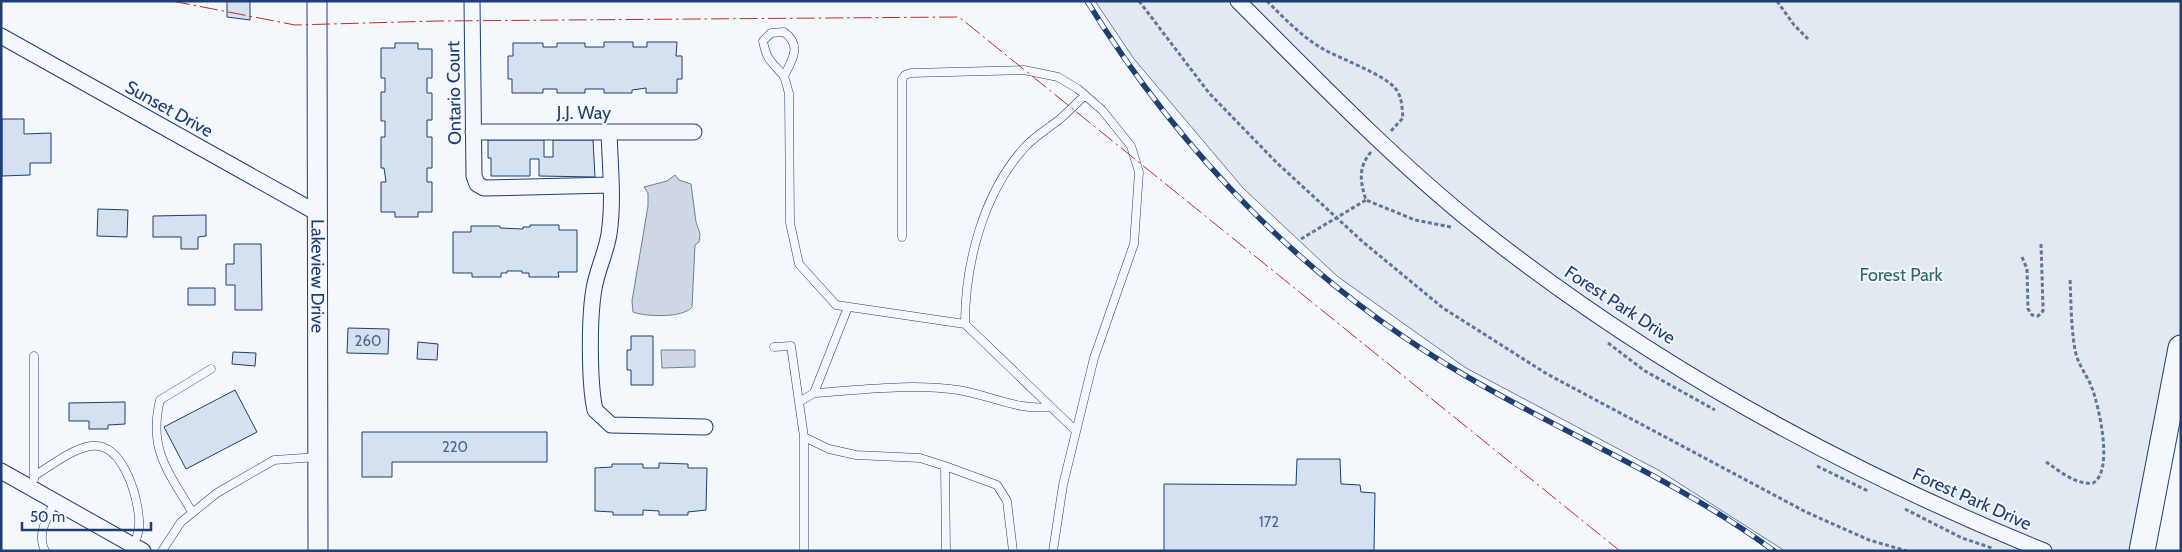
<svg xmlns="http://www.w3.org/2000/svg" width="2182" height="552" font-family="Cabin,sans-serif">
  <style>
    .green { fill: #e3e9f0; stroke: #687fa3 }
    .water { fill: #cfd7e4; stroke: #687fa3 }
    .building { fill: #d5e0f0; stroke: #1d3f73 }
    .lines { fill: none; stroke-linecap: round; stroke-linejoin: round }
    .service-casing { stroke: #1d3f73; stroke-width: 9 }
    .minor-casing { stroke: #1d3f73; stroke-width: 17 }
    .tertiary-casing { stroke: #1d3f73; stroke-width: 21 }
    .primary-casing { stroke: #1d3f73; stroke-width: 27 }
    .path { stroke: #5e769c; stroke-width: 3; stroke-dasharray: 4 2.5; stroke-linecap: butt }
    .service { stroke: #f4f7fb; stroke-width: 8 }
    .minor { stroke: #f4f7fb; stroke-width: 15 }
    .tertiary { stroke: #f4f7fb; stroke-width: 19 }
    .primary { stroke: #f4f7fb; stroke-width: 25 }
    .rail-casing { stroke: #1d3f73; stroke-width: 5.5 }
    .rail { stroke: #f4f7fb; stroke-width: 4; stroke-dasharray: 11; stroke-linecap: butt }
    .power { stroke: #c62828; stroke-width: 1; stroke-dasharray: 18 4 2.5 4; stroke-linecap: butt }
    .labels { text-anchor: middle; stroke-width: 4; stroke-linejoin: round; paint-order: stroke }
    .number-label { font-size: 15px; fill: #4b6792 }
    .street-label { font-size: 18px; fill: #1d3f73; stroke: #f4f7fb }
    .park-label { font-size: 18px; fill: #2c6c60; stroke: #f4f7fb }
  </style>
  <rect width="100%" height="100%" fill="#f4f7fb"/>
  <!-- green -->
  <path class="green" d="M1095 1H2181V330L2139 551H1785L1660 471 1466 368 1337 276 1243 188 1134 59Z"/>
  <!-- water -->
  <path class="water" d="M675 175 679 180 691 184 696 222 700 234 699 242 695 245 692 307C684 318 646 317 633 312L632 301 648 206V193L644 187 667 181Z
    M661 350H695V367L662 368Z"/>
  <!-- building -->
  <path class="building" d="M227 1H250V20L227 17Z
    M604 42H633V47H647V42H677L676 56H682V79H677V93H646V88L632 90V93H604V89H585V93H557V89H543V93H512V79H508V56H513V43H543V47H557V43H585V47H604Z
    M395 43H418V49H432V78H427V93H432V120H427V137H432V168H427V182H432V212H418V217H395V212H381V182H386L384 168H381V137H385V121H381V92H385V78H381V48H395Z
    M2 119H24V134L51 133V163H30V175L2 176Z
    M488 140H544V157H553V140H593L595 177 539 176V159H530V176H491V158H488Z
    M98 209 128 210 127 237 97 236Z
    M206 215V236L198 237V249H181V237H153V216Z
    M530 225H559V230H577V272H558L559 277H529V273H522V271H507V273H501V277H472V273H453V232H471V226H500V228L523 229V227H530Z
    M234 244H261L262 310H235V285H226V264H234Z
    M188 288H215V305H188Z
    M348 328 389 329 388 354 347 353Z
    M631 336H653V385H631V370H627V350H631Z
    M418 342 438 344 437 360 417 359Z
    M233 352 256 353 255 366 232 364Z
    M235 390 257 432 186 469 164 427Z
    M125 402V424L108 425V429H89V421H69V403Z
    M362 432H547V462H392V477H362Z
    M1297 459H1340L1341 484 1360 485 1361 492 1375 493 1374 551H1164V484L1296 485Z
    M659 463 688 464V468H707L706 510 688 512V515H659V511L643 510V515H613V512L595 511V468L612 467V464H643V468H659Z"/>
  <g class="lines">
    <!-- service casing -->
    <g class="service-casing">
      <path id="service" d="M784 76C793 59 802 45 784 32L771 33 763 41C767 61 771 61 783 75 786 79 787 88 789 93L790 223 799 264 836 305 965 324
        M902 237V79L905 75 911 73 1024 70 1058 77 1078 89 1102 110 1131 146 1139 172 1134 244 1094 358 1063 485 1053 551
        M774 347 791 346 804 437V551
        M34 356V479
        M814 393 848 307
        M799 402 814 393C861 390 911 383 958 390 990 395 1018 411 1051 407
        M1076 431 965 324C965 264 983 193 1025 147 1035 136 1049 128 1060 119 1069 111 1077 103 1085 95
        M804 437 829 449 856 455 920 458 945 466 946 551
        M945 466 997 485 1007 501 1013 551
        M34 476C51 466 71 449 91 446 123 442 137 495 139 519 140 529 137 537 134 546
        M192 512C168 471 148 449 160 400L211 369
        M45 551C36 534 48 517 55 501
        M162 551 181 522 217 493 274 460 318 457"/>
    </g>
    <!-- minor casing -->
    <g class="minor-casing">
      <path id="minor" d="M472 1 474 176 477 184 484 188 610 185
        M1238 1C1315 78 1391 157 1475 225 1645 361 1842 469 2044 551
        M1 36 319 214
        M473 132H694
        M609 132C610 165 614 201 609 234 606 253 597 270 594 289 589 317 589 383 595 410L611 425 705 427
        M1 471 143 551"/>
    </g>
    <!-- tertiary casing -->
    <g class="tertiary-casing">
      <g id="tertiary">
        <path id="s1" d="M317 1 318 551"/>
      </g>
    </g>
    <!-- primary casing -->
    <g class="primary-casing">
      <path id="primary" d="M2142 551 2181 348"/>
    </g>
    <!-- path -->
    <path class="path" d="M1139 1 1209 93 1276 162 1363 242 1443 308 1547 374 1806 512 1869 540 1907 551
      M1267 1C1284 18 1302 37 1323 49 1341 59 1383 74 1395 88 1402 96 1402 108 1403 118L1391 131
      M1777 1 1794 25 1808 39
      M1371 152C1358 167 1360 182 1366 200L1415 220 1451 227
      M1301 239 1366 200
      M2022 257 2027 269 2028 309 2032 315 2038 316 2043 311V307L2041 244
      M1608 343 1645 371 1715 410
      M2046 462C2060 471 2075 485 2093 483 2114 471 2099 407 2092 388 2087 375 2078 365 2075 350 2071 327 2071 302 2070 278
      M1817 466 1868 491
      M1905 509 1962 538 1992 548"/>
    <!-- service -->
    <use href="#service" class="service"/>
    <!-- minor -->
    <use href="#minor" class="minor"/>
    <!-- tertiary -->
    <use href="#tertiary" class="tertiary"/>
    <!-- primary -->
    <use href="#primary" class="primary"/>
    <!-- rail casing -->
    <g class="rail-casing">
      <path id="rail" d="M1087 1C1181 154 1310 286 1466 376 1568 436 1678 480 1774 551"/>
    </g>
    <!-- rail -->
    <use href="#rail" class="rail"/>
    <!-- power -->
    <path class="power" d="M172 1 295 25 437 21 959 17 1620 551"/>
  </g>
  <g class="labels">
    <!-- number labels -->
    <g class="number-label">
      <text x="368" y="346">260</text>
      <text x="455" y="452">220</text>
      <text x="1269" y="527">172</text>
    </g>
    <!-- street labels -->
    <g class="street-label">
      <text transform="translate(454 93) rotate(-91)" y="6">Ontario Court</text>
      <text transform="translate(169 109) rotate(29)" y="6">Sunset Drive</text>
      <text x="584" y="119">J.J. Way</text>
      <text dy="6" stroke="none"><textPath href="#s1" startOffset="275">Lakeview Drive</textPath></text>
      <text transform="translate(1620 305) rotate(33)" y="6">Forest Park Drive</text>
      <text transform="translate(1972 499) rotate(24)" y="6">Forest Park Drive</text>
    </g>
    <!-- park labels -->
    <g class="park-label">
      <text x="1901" y="281">Forest Park</text>
    </g>
  </g>
  <!-- border -->
  <rect width="2182" height="552" fill="none" stroke="#1d3f73" stroke-width="5"/>
  <!-- scale -->
  <path d="M22 522v8h129v-8" fill="none" stroke="#1d3f73" stroke-width="2.5"/>
  <text x="30" y="522" font-size="15" fill="#1d3f73" stroke="#f4f7fb" stroke-width="4" paint-order="stroke">50 m</text>
</svg>
